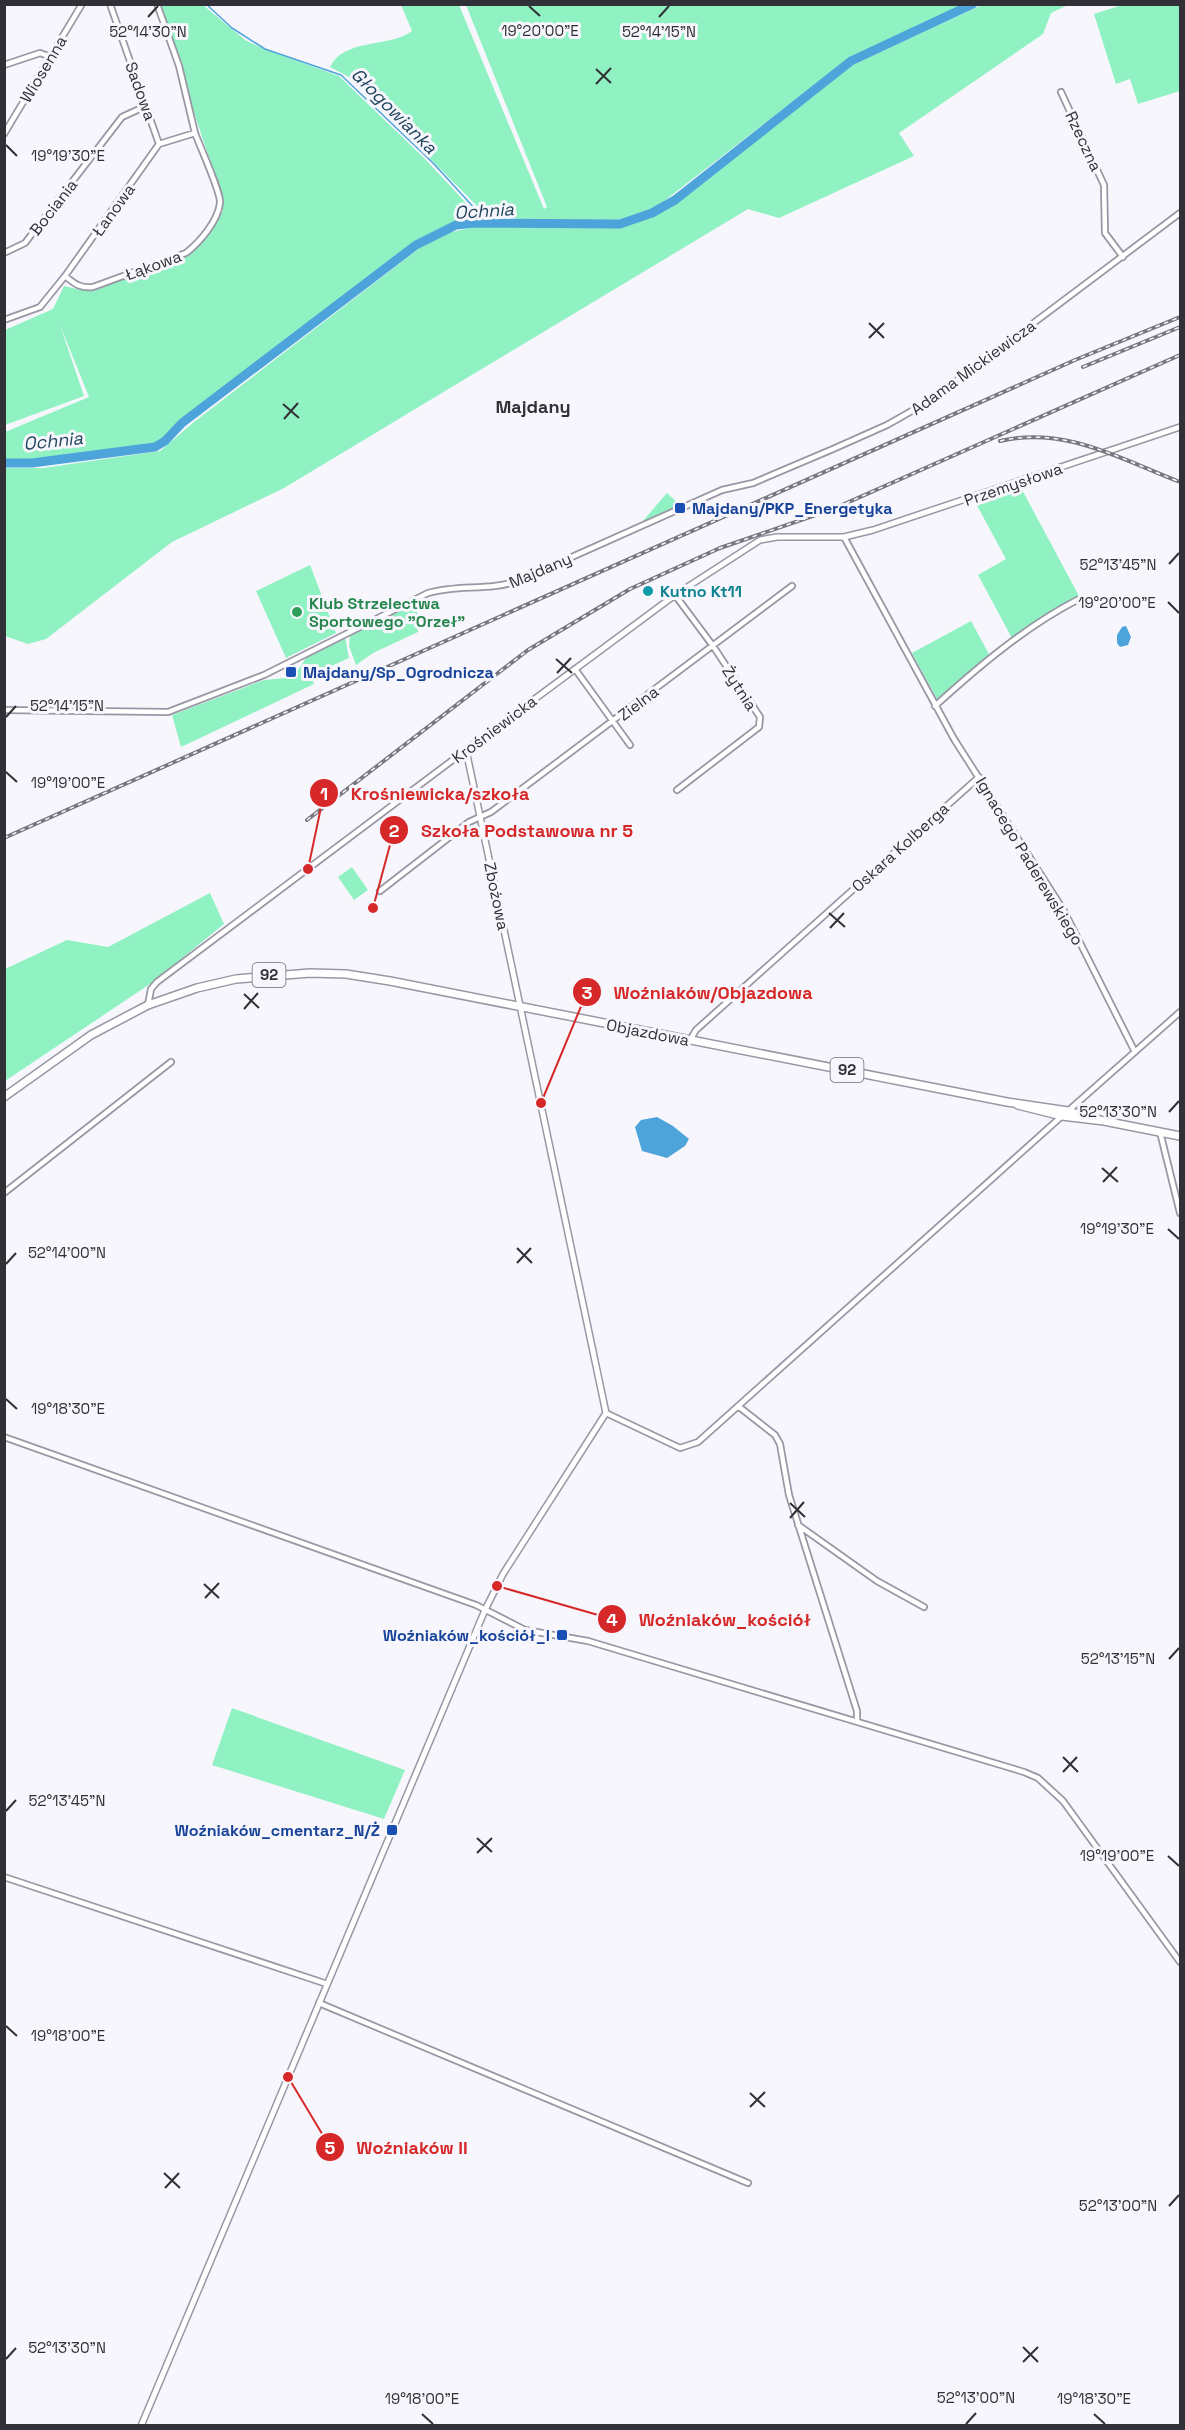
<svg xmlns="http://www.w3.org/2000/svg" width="1185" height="2430" font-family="'Space Grotesk',sans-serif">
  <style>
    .green { fill: #90f2c2 }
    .water { fill: #4da4db }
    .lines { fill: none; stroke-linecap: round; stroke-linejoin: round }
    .stream { stroke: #4da4db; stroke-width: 1.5 }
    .river { stroke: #4da4db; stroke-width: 9 }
    .minor-casing { stroke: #9a97a5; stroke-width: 8 }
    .tertiary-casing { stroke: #9a97a5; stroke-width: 8 }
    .primary-casing { stroke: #9a97a5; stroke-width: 10 }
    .minor { stroke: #fff; stroke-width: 4.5 }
    .tertiary { stroke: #fff; stroke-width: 5 }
    .primary { stroke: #fff; stroke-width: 7 }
    .rail-casing { stroke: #78777e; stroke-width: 4 }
    .rail { stroke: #f7f6fd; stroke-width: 1.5; stroke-dasharray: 4.5; stroke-linecap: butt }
    .ticks { fill: none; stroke: #313036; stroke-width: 2 }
    .transit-dot { fill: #1a4fb4; stroke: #f7f6fd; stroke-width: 2 }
    .culture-dot { fill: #0f9aa8; stroke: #f7f6fd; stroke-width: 2 }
    .leisure-dot { fill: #2e9e5b; stroke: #f7f6fd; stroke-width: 2 }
    .labels { text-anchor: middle; stroke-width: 6; stroke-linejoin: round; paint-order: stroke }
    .shield { fill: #f7f6fd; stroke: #6c6b72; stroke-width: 1.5 }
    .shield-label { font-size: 15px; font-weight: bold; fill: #313036 }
    .street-label { font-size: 16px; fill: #313036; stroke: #f7f6fd }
    .transit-label { font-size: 16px; font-weight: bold; fill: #164399; stroke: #f7f6fd; text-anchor: start }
    .culture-label { font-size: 16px; font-weight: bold; fill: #0d838f; stroke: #f7f6fd; text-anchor: start }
    .leisure-label { font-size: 16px; font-weight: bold; fill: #27864d; stroke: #f7f6fd; text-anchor: start }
    .water-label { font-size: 18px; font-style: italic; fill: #20455d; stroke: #f7f6fd }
    .neighbourhood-label { font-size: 18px; font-weight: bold; fill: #313036; stroke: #f7f6fd }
    .ticks-label { font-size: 15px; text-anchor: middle; fill: #313036; stroke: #f7f6fd; stroke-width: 6; stroke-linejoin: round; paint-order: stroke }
    .leader { fill: none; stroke: #d62828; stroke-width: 2 }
    .callout-dot { fill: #d62828; stroke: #f7f6fd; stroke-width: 2 }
    .mark-label { font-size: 18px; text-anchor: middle; font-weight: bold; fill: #fff }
    .callout-label { font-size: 18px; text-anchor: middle; font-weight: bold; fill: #d62828; stroke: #f7f6fd; stroke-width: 6; stroke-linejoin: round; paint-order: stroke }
  </style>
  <rect width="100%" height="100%" fill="#f7f6fd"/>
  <!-- green -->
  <path class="green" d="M1125 4 1180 5V91L1138 104 1130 79 1116 84 1094 14Z
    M159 5H203L245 40 264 49 339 76 426 160 481 219 454 224 422 238 159 442 150 447 89 452 62 458 5 460V432L89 397 60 325 84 396 5 425V330L53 309 64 286 86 291 190 253 223 211 222 198Z
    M401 5H459L544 209 547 207 466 5H966L844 62 655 208 626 219 614 220 558 221 488 217 349 77 330 67C344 38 389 48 412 31Z
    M982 5H1068L1051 13 1043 34 899 133 914 156 779 218 748 209 284 488 172 542 46 639 28 644 5 636V468H43L160 451 194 422 421 247 448 233 473 227H610L634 224 679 200 852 65Z
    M1020 486 1079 596 1054 610 1013 640 978 575 1006 559 974 500Z
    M667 493 680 505 642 522Z
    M310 565 336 633 286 658 256 591Z
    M417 603 418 632 373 653 356 665 349 646 350 635Z
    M971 621 990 656 938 701 912 653Z
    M345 637 349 658 311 675 314 684 181 747 172 715 264 680 297 677 296 673 306 658Z
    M352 867 368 890 354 900 338 877Z
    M210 893 224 924 153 982 5 1081V969L67 940 108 947Z
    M232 1708 405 1770 384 1819 212 1765Z"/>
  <!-- water -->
  <path class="water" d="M1126 626 1131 637 1128 645 1120 647 1117 643V635L1122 627Z
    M657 1117 673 1126 689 1139 685 1146 667 1158 642 1151 635 1127 641 1120Z"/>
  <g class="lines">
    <!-- stream -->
    <path class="stream" d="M206 4 232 28 265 49 341 75 434 164 488 223"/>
    <!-- river -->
    <path class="river" d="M4 463H32L155 447 165 441 182 423 416 245 456 225 474 223 620 224 652 213 675 200 851 61 973 4"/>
    <!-- minor casing -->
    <g class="minor-casing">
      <path id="minor" d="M110 4 159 144
        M157 4 179 66 195 133
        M4 65 40 53 51 57
        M1061 92 1104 185 1105 233 1123 257
        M4 134 82 4
        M4 253 25 243 122 117 146 106
        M65 276 159 144
        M4 320 40 307 65 276C74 283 80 289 93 287L186 253C200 242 218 221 220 203 221 192 200 147 195 133L159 144
        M844 537 954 739 1064 911 1135 1052
        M675 595 713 646 760 717 759 727 677 790
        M575 669 630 745
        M935 706C978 667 1025 627 1077 600
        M4 710 168 712 264 675 428 593C458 584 488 591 518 581L722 490 753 483 833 449 887 425 931 400 1180 213
        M380 891 469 822 491 812 792 586
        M148 1005 151 989 157 982 466 750
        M690 1040 696 1030 979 777
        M1068 1111 1180 1012
        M1160 1132 1180 1213
        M4 1193 171 1062
        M738 1406 775 1435 780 1444 789 1495 857 1711V1720
        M606 1413 680 1448 698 1442 1062 1116
        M4 1437 476 1605 525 1630 588 1641 1024 1772 1038 1778 1063 1801 1180 1962
        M798 1525 877 1581 924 1607
        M4 1877 327 1984
        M319 2003 748 2183"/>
    </g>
    <!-- tertiary casing -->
    <g class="tertiary-casing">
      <path id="tertiary" d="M141 2426 485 1610 503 1574 606 1413 466 750 675 595 760 540 777 537H844L873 530 1180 427"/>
    </g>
    <!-- primary casing -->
    <g class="primary-casing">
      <path id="primary" d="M4 1097 91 1035 148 1005 197 988 236 979 310 973 346 974 390 981 1007 1102 1068 1111 1104 1121
        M1018 1105 1062 1116 1104 1121 1180 1136"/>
    </g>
    <!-- minor -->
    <use href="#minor" class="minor"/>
    <!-- tertiary -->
    <use href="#tertiary" class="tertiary"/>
    <!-- primary -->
    <use href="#primary" class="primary"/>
    <!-- rail casing -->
    <g class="rail-casing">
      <path id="rail" d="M1083 367 1180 327
        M1000 441C1066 426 1120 459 1180 482
        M307 820 528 650 630 589 720 548 833 509 1180 355
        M4 838 1075 360 1180 317"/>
    </g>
    <!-- rail -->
    <use href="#rail" class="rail"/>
  </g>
  <!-- ticks -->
  <path class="ticks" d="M529 6 540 16M148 17 158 6M659 17 669 6M596 69 611 83M596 84 611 68M6 145 17 156M869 323 884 338M869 338 884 323M283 404 299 418M284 419 298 403M1169 564 1179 553M1168 602 1179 613M556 659 572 673M557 673 571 658M6 717 16 706M6 772 17 782M829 913 845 927M830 928 844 913M244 994 259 1008M244 1009 258 993M1169 1112 1179 1101M1102 1168 1118 1182M1103 1182 1117 1167M1168 1229 1179 1239M517 1248 532 1263M517 1263 531 1248M6 1264 16 1253M6 1399 17 1409M790 1503 805 1517M790 1518 804 1502M204 1584 219 1598M205 1598 219 1583M1169 1659 1179 1648M1063 1757 1078 1772M1063 1772 1077 1757M6 1811 16 1800M477 1838 492 1852M477 1853 492 1838M1168 1856 1179 1866M6 2026 17 2036M750 2093 765 2107M750 2107 765 2092M164 2173 180 2188M165 2188 179 2173M1169 2206 1179 2195M1023 2347 1038 2362M6 2359 16 2348M1023 2362 1038 2347M422 2414 433 2424M1094 2414 1105 2424M966 2424 976 2413"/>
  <!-- markers -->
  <g class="transit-dot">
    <rect x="674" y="502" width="12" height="12" rx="3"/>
    <rect x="285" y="666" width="12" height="12" rx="3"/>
    <rect x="556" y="1629" width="12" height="12" rx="3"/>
    <rect x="386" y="1824" width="12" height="12" rx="3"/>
  </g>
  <circle class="culture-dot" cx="648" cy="591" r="6"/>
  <circle class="leisure-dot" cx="297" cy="612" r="6"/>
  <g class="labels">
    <!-- shield labels -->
    <g class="shield">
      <rect x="252.5" y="963" width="33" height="24" rx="4.5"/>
      <rect x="830.5" y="1058" width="33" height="24" rx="4.5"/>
    </g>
    <g class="shield-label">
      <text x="269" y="980">92</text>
      <text x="847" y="1075">92</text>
    </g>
    <!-- street labels -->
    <g class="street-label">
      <text transform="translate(43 69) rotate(-59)" y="6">Wiosenna</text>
      <text transform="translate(141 91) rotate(70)" y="6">Sadowa</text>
      <text transform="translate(1084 141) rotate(65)" y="6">Rzeczna</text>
      <text transform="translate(53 207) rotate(-52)" y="6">Bociania</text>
      <text transform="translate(113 210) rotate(-54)" y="6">Łanowa</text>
      <text transform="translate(153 265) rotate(-20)" y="6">Łąkowa</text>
      <text transform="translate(973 367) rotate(-36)" y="6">Adama Mickiewicza</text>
      <text transform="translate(1013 484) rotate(-19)" y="6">Przemysłowa</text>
      <text transform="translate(540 570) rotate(-23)" y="6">Majdany</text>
      <text transform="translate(740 688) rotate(57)" y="6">Żytnia</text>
      <text transform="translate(638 703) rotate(-37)" y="6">Zielna</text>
      <text transform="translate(494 729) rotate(-37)" y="6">Krośniewicka</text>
      <text transform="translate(900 847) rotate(-42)" y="6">Oskara Kolberga</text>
      <text transform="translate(1030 861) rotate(59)" y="6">Ignacego Paderewskiego</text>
      <text transform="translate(497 896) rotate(78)" y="6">Zbożowa</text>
      <text transform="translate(648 1032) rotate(11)" y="6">Objazdowa</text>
    </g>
    <!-- transit labels -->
    <g class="transit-label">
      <text x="692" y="514">Majdany/PKP_Energetyka</text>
      <text x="303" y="678">Majdany/Sp_Ogrodnicza</text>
      <text x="550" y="1641" text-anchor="end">Woźniaków_kościół_I</text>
      <text x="380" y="1836" text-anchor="end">Woźniaków_cmentarz_N/Ż</text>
    </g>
    <!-- culture labels -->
    <g class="culture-label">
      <text x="660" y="597">Kutno Kt11</text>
    </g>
    <!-- leisure labels -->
    <g class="leisure-label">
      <text x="309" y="609">Klub Strzelectwa<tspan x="309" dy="18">Sportowego "Orzeł"</tspan></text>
    </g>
    <!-- water labels -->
    <g class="water-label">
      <text transform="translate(394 111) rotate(45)" y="6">Głogowianka</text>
      <text transform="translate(484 211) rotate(-4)" y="6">Ochnia</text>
      <text transform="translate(53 441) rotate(-6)" y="6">Ochnia</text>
    </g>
    <!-- neighbourhood labels -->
    <g class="neighbourhood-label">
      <text x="533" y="413">Majdany</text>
    </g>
  </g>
  <g class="ticks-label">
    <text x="540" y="36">19°20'00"E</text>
    <text x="148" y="37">52°14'30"N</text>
    <text x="659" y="37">52°14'15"N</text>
    <text x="68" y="161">19°19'30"E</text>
    <text x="1118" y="570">52°13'45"N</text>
    <text x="1117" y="608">19°20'00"E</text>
    <text x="67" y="711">52°14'15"N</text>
    <text x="68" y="788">19°19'00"E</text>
    <text x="1118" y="1117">52°13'30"N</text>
    <text x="1117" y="1234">19°19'30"E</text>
    <text x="67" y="1258">52°14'00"N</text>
    <text x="68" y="1414">19°18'30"E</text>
    <text x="1118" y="1664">52°13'15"N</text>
    <text x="67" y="1806">52°13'45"N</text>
    <text x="1117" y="1861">19°19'00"E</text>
    <text x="68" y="2041">19°18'00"E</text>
    <text x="1118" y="2211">52°13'00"N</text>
    <text x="67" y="2353">52°13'30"N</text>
    <text x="976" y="2403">52°13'00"N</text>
    <text x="422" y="2404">19°18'00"E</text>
    <text x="1094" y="2404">19°18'30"E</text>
  </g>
  <!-- callouts -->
  <path class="leader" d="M308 869L324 793M373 908L394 830M541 1103L587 992M497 1586L612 1619M288 2077L330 2147"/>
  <g class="callout-dot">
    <circle cx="308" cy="869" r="6"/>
    <circle cx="373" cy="908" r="6"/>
    <circle cx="541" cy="1103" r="6"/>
    <circle cx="497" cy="1586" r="6"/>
    <circle cx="288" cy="2077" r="6"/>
    <circle cx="324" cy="793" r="15"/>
    <circle cx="394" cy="830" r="15"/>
    <circle cx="587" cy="992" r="15"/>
    <circle cx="612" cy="1619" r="15"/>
    <circle cx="330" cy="2147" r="15"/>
  </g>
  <g class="mark-label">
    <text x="324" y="800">1</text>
    <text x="394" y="837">2</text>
    <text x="587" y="999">3</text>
    <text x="612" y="1626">4</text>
    <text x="330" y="2154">5</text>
  </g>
  <g class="callout-label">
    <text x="440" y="800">Krośniewicka/szkoła</text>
    <text x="527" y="837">Szkoła Podstawowa nr 5</text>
    <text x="713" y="999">Woźniaków/Objazdowa</text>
    <text x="725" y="1626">Woźniaków_kościół</text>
    <text x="412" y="2154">Woźniaków II</text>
  </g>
  <!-- border -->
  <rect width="1185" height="2430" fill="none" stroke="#313036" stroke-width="12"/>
</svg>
